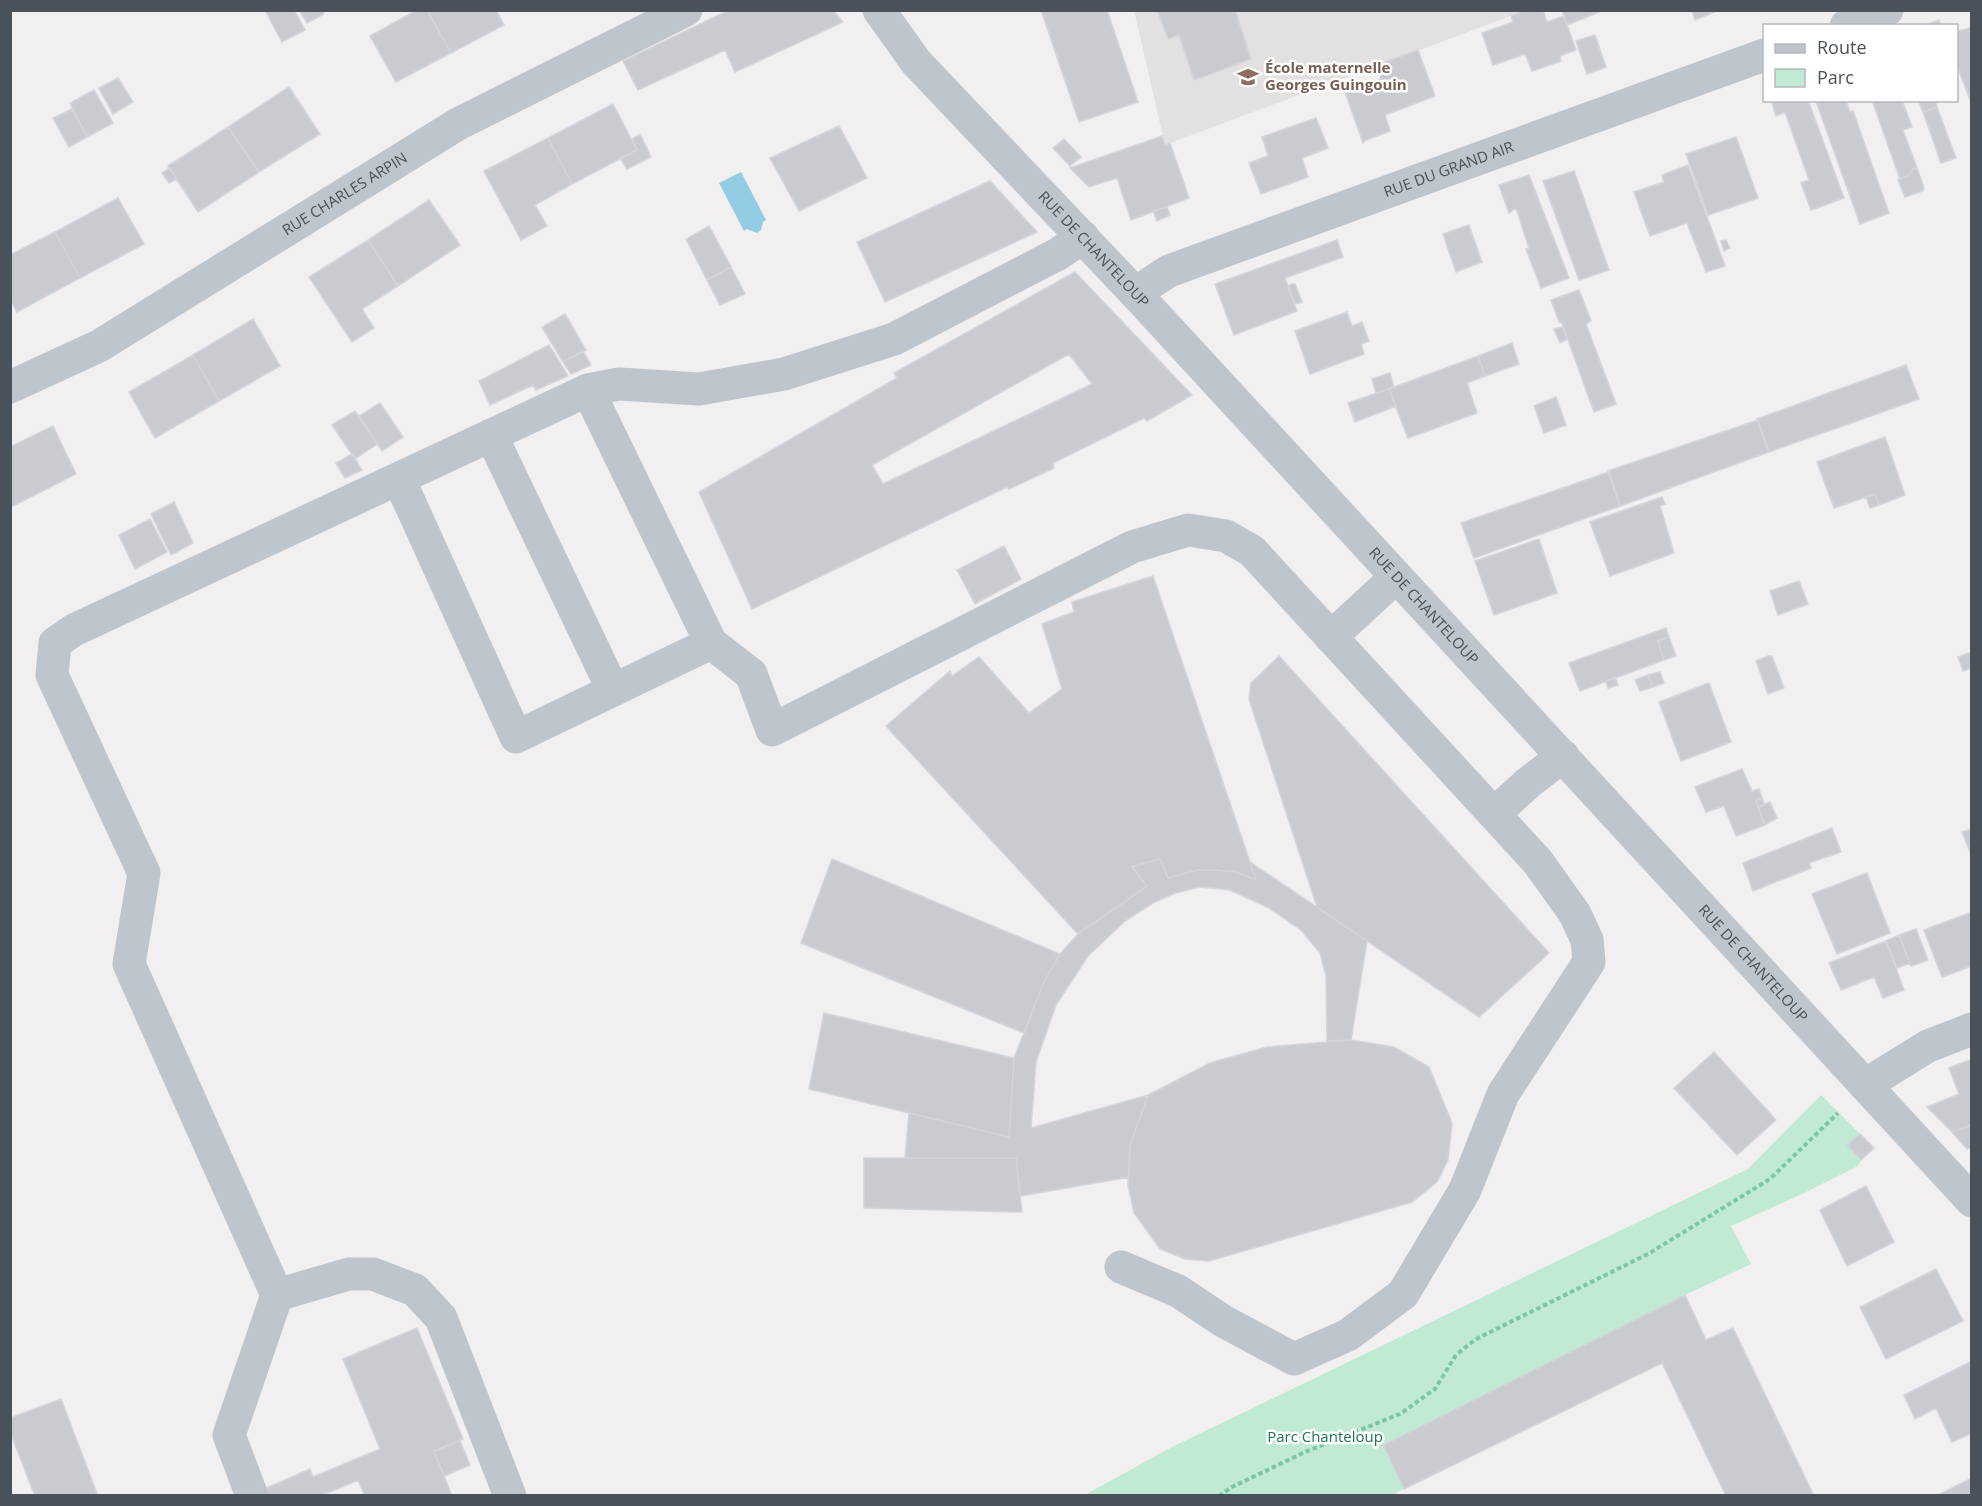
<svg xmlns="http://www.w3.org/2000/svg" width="1982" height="1506" viewBox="0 0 1982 1506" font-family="'Open Sans',sans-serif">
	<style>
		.education { fill: #e2e0e0 }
		.green { fill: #c1ead4 }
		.water { fill: #93cde3 }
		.building { fill: #c9cbd1; stroke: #d3d5da; stroke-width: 1.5; fill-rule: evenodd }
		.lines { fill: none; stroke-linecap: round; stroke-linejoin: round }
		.path { stroke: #7dc5a7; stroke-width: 4; stroke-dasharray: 4.5 3; stroke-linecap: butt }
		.minor { stroke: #bfc5cc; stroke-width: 33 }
		.labels { text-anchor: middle; stroke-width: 5; stroke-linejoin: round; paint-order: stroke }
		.education-label { font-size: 15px; font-weight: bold; fill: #785e54; stroke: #fff; text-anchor: start }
		.street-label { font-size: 15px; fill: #49515a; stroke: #fff }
		.park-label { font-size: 15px; fill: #207550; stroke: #fff }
	</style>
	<rect width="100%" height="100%" fill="#f1efef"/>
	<path class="education" d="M1134 10 1524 11 1165 145Z"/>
	<path class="green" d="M1821 1095 1860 1134 1848 1145 1861 1160 1858 1166 1802 1194 1731 1226 1751 1264 1685 1295 1383 1445 1404 1489 1392 1495 1083 1496 1172 1447 1748 1169Z"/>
	<path class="water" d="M741 172 766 220 763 222 761 230 757 233 747 229 744 231 719 183Z"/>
	<path class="building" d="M265 10H294L305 30 282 42Z
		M299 10H322L324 14 307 23Z
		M417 10H427L451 53 396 82 370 36Z
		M427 10H496L504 25 451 53Z
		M729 10H833L843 22 735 72 725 50 638 90 623 61Z
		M1041 10H1107L1138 102 1079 122Z
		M1157 10H1235L1251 59 1194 80 1179 35 1168 39Z
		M1526 10H1543L1547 22 1564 16 1576 50 1560 56 1561 61 1532 71 1525 54 1493 65 1482 33 1513 22 1511 16Z
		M1562 10H1604L1567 25Z
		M1692 10H1719L1695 20Z
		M1939 20 1941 26H1923Z
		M1972 27V105L1956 63V32Z
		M1595 35 1606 67 1587 74 1576 41Z
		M1418 50 1435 96 1385 115 1390 131 1366 140 1363 143 1345 92 1381 79 1376 65Z
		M118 78 133 102 113 114 99 88Z
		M289 87 320 134 259 172 228 127Z
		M94 90 113 123 87 137 70 103Z
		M1771 100H1808L1844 198 1811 210 1801 183 1809 180 1785 112 1776 116Z
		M1818 100H1846L1850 112 1853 111 1889 213 1860 224 1816 101Z
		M1872 100H1902L1912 127 1903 130 1917 168 1913 169 1909 175 1900 179Z
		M1918 100H1935L1937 107 1923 112Z
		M613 104 637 150 572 184 548 138Z
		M1937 107 1956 158 1941 163 1923 112Z
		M72 109 87 137 69 147 53 118Z
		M1316 118 1328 148 1302 158 1308 177 1261 194 1249 163 1268 156 1262 137Z
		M839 126 867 178 799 211 770 158Z
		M228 127 259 172 198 212 168 166Z
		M640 134 651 157 627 169 620 158 637 150 632 139Z
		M1162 136 1165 145 1170 143 1189 198 1131 220 1117 178 1089 187 1070 168Z
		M1736 137 1758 198 1708 215 1686 154Z
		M548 138 572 184 535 205 547 226 521 240 484 171Z
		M1064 139 1081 157 1070 166 1053 148Z
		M1688 165 1725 266 1706 272 1687 223 1650 236 1634 192 1664 182 1662 175Z
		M170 168 177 179 169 183 162 173Z
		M1917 168 1924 188 1923 191 1905 197 1898 180 1909 175 1913 169Z
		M1574 171 1609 270 1579 280 1543 181Z
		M1529 175 1569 278 1541 288 1526 249 1529 248 1516 208 1509 213 1499 185Z
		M990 181 1037 232 885 302 857 242Z
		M118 198 144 244 80 278 55 232Z
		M429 200 460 245 398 286 368 240Z
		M1167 207 1170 215 1157 221 1153 211Z
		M1469 225 1482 262 1456 272 1443 234Z
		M709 226 731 267 707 280 686 239Z
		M55 232 80 278 17 312 10 299V255Z
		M368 240 398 286 362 309 374 328 352 342 309 277Z
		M1337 240 1343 257 1285 278 1297 311 1234 335 1215 284Z
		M1726 240 1730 248 1724 251 1721 241Z
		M731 267 745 294 720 305 707 280Z
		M1075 272 1192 395 1147 421 1144 418 1053 463 1054 468 1009 489 1007 487 752 609 699 492 897 378 894 373ZM1069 354 1092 384 883 484 872 465Z
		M1292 284H1295L1302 302 1295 304 1288 286Z
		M1579 290 1591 321 1586 324 1616 404 1594 412 1562 323 1559 322 1551 300Z
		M1347 312 1352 326 1362 322 1369 341 1361 344 1364 354 1310 374 1295 331Z
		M565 314 586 350 563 362 542 327Z
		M253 319 280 366 219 401 193 355Z
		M1563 327 1567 339 1560 343 1554 329Z
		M1512 343 1519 364 1485 376 1478 356Z
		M549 345 568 376 536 390 533 385 490 405 479 381Z
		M583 351 591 365 571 374 563 362Z
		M193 355 219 401 155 438 129 392Z
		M1478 356 1485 376 1467 383 1477 413 1408 438 1389 389Z
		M1906 365 1919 399 1769 452 1757 419Z
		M1390 373 1394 387 1376 393 1372 379Z
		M1389 389 1396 406 1355 422 1348 403Z
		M1556 397 1566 425 1544 433 1534 406Z
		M380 403 403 437 382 451 359 416Z
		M355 411 377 444 355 459 332 425Z
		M1758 420 1769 452 1620 506 1608 471Z
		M53 426 76 474 13 506 10 501V447Z
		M1885 437 1905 495 1879 505 1875 494 1834 508 1817 462Z
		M352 454 362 470 345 478 336 463Z
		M1609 472 1620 506 1474 558 1461 523Z
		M1875 494 1879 505 1870 508 1866 497Z
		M1662 497 1665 504 1660 506 1674 553 1610 576 1590 522Z
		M174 502 193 543 171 555 151 514Z
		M150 519 167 552 135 569 119 535Z
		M1539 539 1557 593 1494 615 1475 561Z
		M1004 546 1021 579 975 604 957 570Z
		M1153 576 1256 880 1235 872 1215 870H1198L1168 878 1160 859 1132 867 1147 886 1078 934 886 726 950 671 952 676 979 657 1029 713 1062 689 1042 624 1074 612 1072 602Z
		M1799 581 1808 604 1778 615 1770 591Z
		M1666 628 1669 637 1658 641 1664 660 1580 691 1569 663Z
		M1669 637 1676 656 1664 660 1658 641Z
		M1972 652V668L1963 671 1958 657Z
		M1279 656 1549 953 1479 1017 1317 907 1249 699 1251 683Z
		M1768 656H1772L1784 688 1768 694 1756 661Z
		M1660 672 1664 683 1653 687 1648 675Z
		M1648 675 1653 687 1640 691 1635 680Z
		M1615 677 1618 685 1608 688 1606 681Z
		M1709 683 1731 742 1681 761 1659 702Z
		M1742 769 1752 791 1759 789 1762 798 1756 801 1765 825 1736 836 1724 806 1706 812 1695 787Z
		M1762 798 1765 805 1758 807 1756 801Z
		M1770 802 1777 818 1765 825 1758 807Z
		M1832 828 1841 852 1809 863 1811 868 1753 891 1743 863Z
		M1972 829V857L1962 832Z
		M832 859 1060 954 1044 982 1024 1033 801 943Z
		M1160 859 1168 878 1198 870H1215L1235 872 1256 880 1250 862 1367 941 1351 1040 1327 1041 1326 976 1320 953 1301 930 1269 908 1230 890 1200 887 1175 893 1153 903 1125 921 1088 956 1056 1005 1036 1062 1031 1128 1148 1095 1130 1145 1129 1177 1020 1196 1016 1158H905L909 1113 1009 1137 1014 1058 1044 982 1060 954 1078 934 1147 886 1132 867Z
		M1867 873 1890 933 1837 954 1812 894Z
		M1972 912V966L1942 977 1924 930Z
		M1916 929 1928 960 1911 966 1899 935Z
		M1899 935 1910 963 1897 968 1886 941Z
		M1886 941 1904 990 1883 998 1874 977 1841 990 1829 963Z
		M824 1013 1014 1058 1009 1137 809 1089Z
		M1351 1040 1394 1047 1429 1067 1452 1123 1448 1160 1437 1182 1412 1202 1209 1261 1185 1259 1160 1249 1134 1213 1128 1185 1130 1145 1148 1095 1210 1063 1267 1047Z
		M1714 1052 1776 1120 1737 1155 1674 1088Z
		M1972 1059V1125L1952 1132 1927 1107 1959 1094 1949 1068Z
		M1971 1125 1972 1147 1967 1149 1952 1132Z
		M1860 1134 1874 1148 1861 1160 1847 1145Z
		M864 1158H1016L1022 1212 864 1208Z
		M1866 1186 1894 1242 1847 1266 1820 1210Z
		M1936 1269 1963 1321 1886 1359 1860 1307Z
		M1685 1295 1706 1340 1733 1328 1814 1496H1726L1662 1363 1404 1489 1383 1445Z
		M417 1328 463 1439 434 1451 452 1496H365L358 1480 321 1496H266L264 1489 310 1469 313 1477 380 1449 343 1359Z
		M1972 1361V1433L1952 1442 1936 1408 1915 1419 1904 1395Z
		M61 1399 98 1496H35L10 1432V1418Z
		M460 1441 470 1465 444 1476 434 1451Z
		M1972 1478V1496H1936Z"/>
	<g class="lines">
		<path class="path" d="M1219 1496 1232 1487 1305 1452 1400 1414 1435 1389 1456 1355 1476 1339 1648 1254 1770 1179 1838 1113"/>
		<g class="minor">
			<path id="s1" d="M879 10 916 62 1135 293 1972 1201"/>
			<path d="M1846 26 1887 10"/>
			<path id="s2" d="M1135 293 1169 271 1764 55"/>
			<path id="s3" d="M10 387 99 346 458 124 686 10"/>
			<path d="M491 435 613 690"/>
			<path d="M399 479 516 737 711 643 588 390"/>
			<path d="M1331 637 1396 577"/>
			<path d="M711 643 751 674 772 730 1132 547 1188 530 1226 536 1252 551 1538 862 1575 914 1587 940 1589 962 1503 1094 1465 1190 1403 1294 1348 1335 1294 1359 1223 1321 1178 1291 1121 1267"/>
			<path d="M1494 814 1528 783 1563 756"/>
			<path d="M1865 1085 1928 1046 1972 1029"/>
			<path d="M277 1295 349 1274H373L415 1290 441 1318 510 1496"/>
			<path d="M252 1496 229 1435 277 1295 129 964 144 873 52 675 55 643 74 630 588 390 619 384 699 389 784 374 894 339 1058 254 1083 237"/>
		</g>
	</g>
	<defs>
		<symbol id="school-bare" viewBox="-9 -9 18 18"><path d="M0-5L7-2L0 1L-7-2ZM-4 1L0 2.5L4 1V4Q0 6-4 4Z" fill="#8d6e63" stroke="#fff" stroke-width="2.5" paint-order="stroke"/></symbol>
	</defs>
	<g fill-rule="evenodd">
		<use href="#school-bare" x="1233" y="62" width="30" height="30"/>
	</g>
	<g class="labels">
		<g class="education-label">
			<text x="1265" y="73">École maternelle<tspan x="1265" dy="17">Georges Guingouin</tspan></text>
		</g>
		<g class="street-label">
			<text dy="5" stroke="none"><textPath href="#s2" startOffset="338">RUE DU GRAND AIR</textPath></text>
			<text dy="5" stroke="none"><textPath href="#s3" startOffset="387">RUE CHARLES ARPIN</textPath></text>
			<text dy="5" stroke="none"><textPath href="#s1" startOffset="322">RUE DE CHANTELOUP</textPath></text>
			<text dy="5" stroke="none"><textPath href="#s1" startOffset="808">RUE DE CHANTELOUP</textPath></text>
			<text dy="5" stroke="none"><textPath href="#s1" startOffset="1294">RUE DE CHANTELOUP</textPath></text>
		</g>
		<g class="park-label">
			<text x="1325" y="1442">Parc Chanteloup</text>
		</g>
	</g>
	<rect width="1982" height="1506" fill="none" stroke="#49515a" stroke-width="24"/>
	<rect x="1763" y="24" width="195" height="78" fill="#ffffff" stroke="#b6b9bd" stroke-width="1.5"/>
	<rect x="1775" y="44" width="30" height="9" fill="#bfc5cc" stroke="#b6b9bd" stroke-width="1.5"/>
	<text x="1817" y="54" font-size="18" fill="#49515a">Route</text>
	<rect x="1775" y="69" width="30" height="18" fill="#c1ead4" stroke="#b6b9bd" stroke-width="1.5"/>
	<text x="1817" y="84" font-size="18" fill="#49515a">Parc</text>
</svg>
